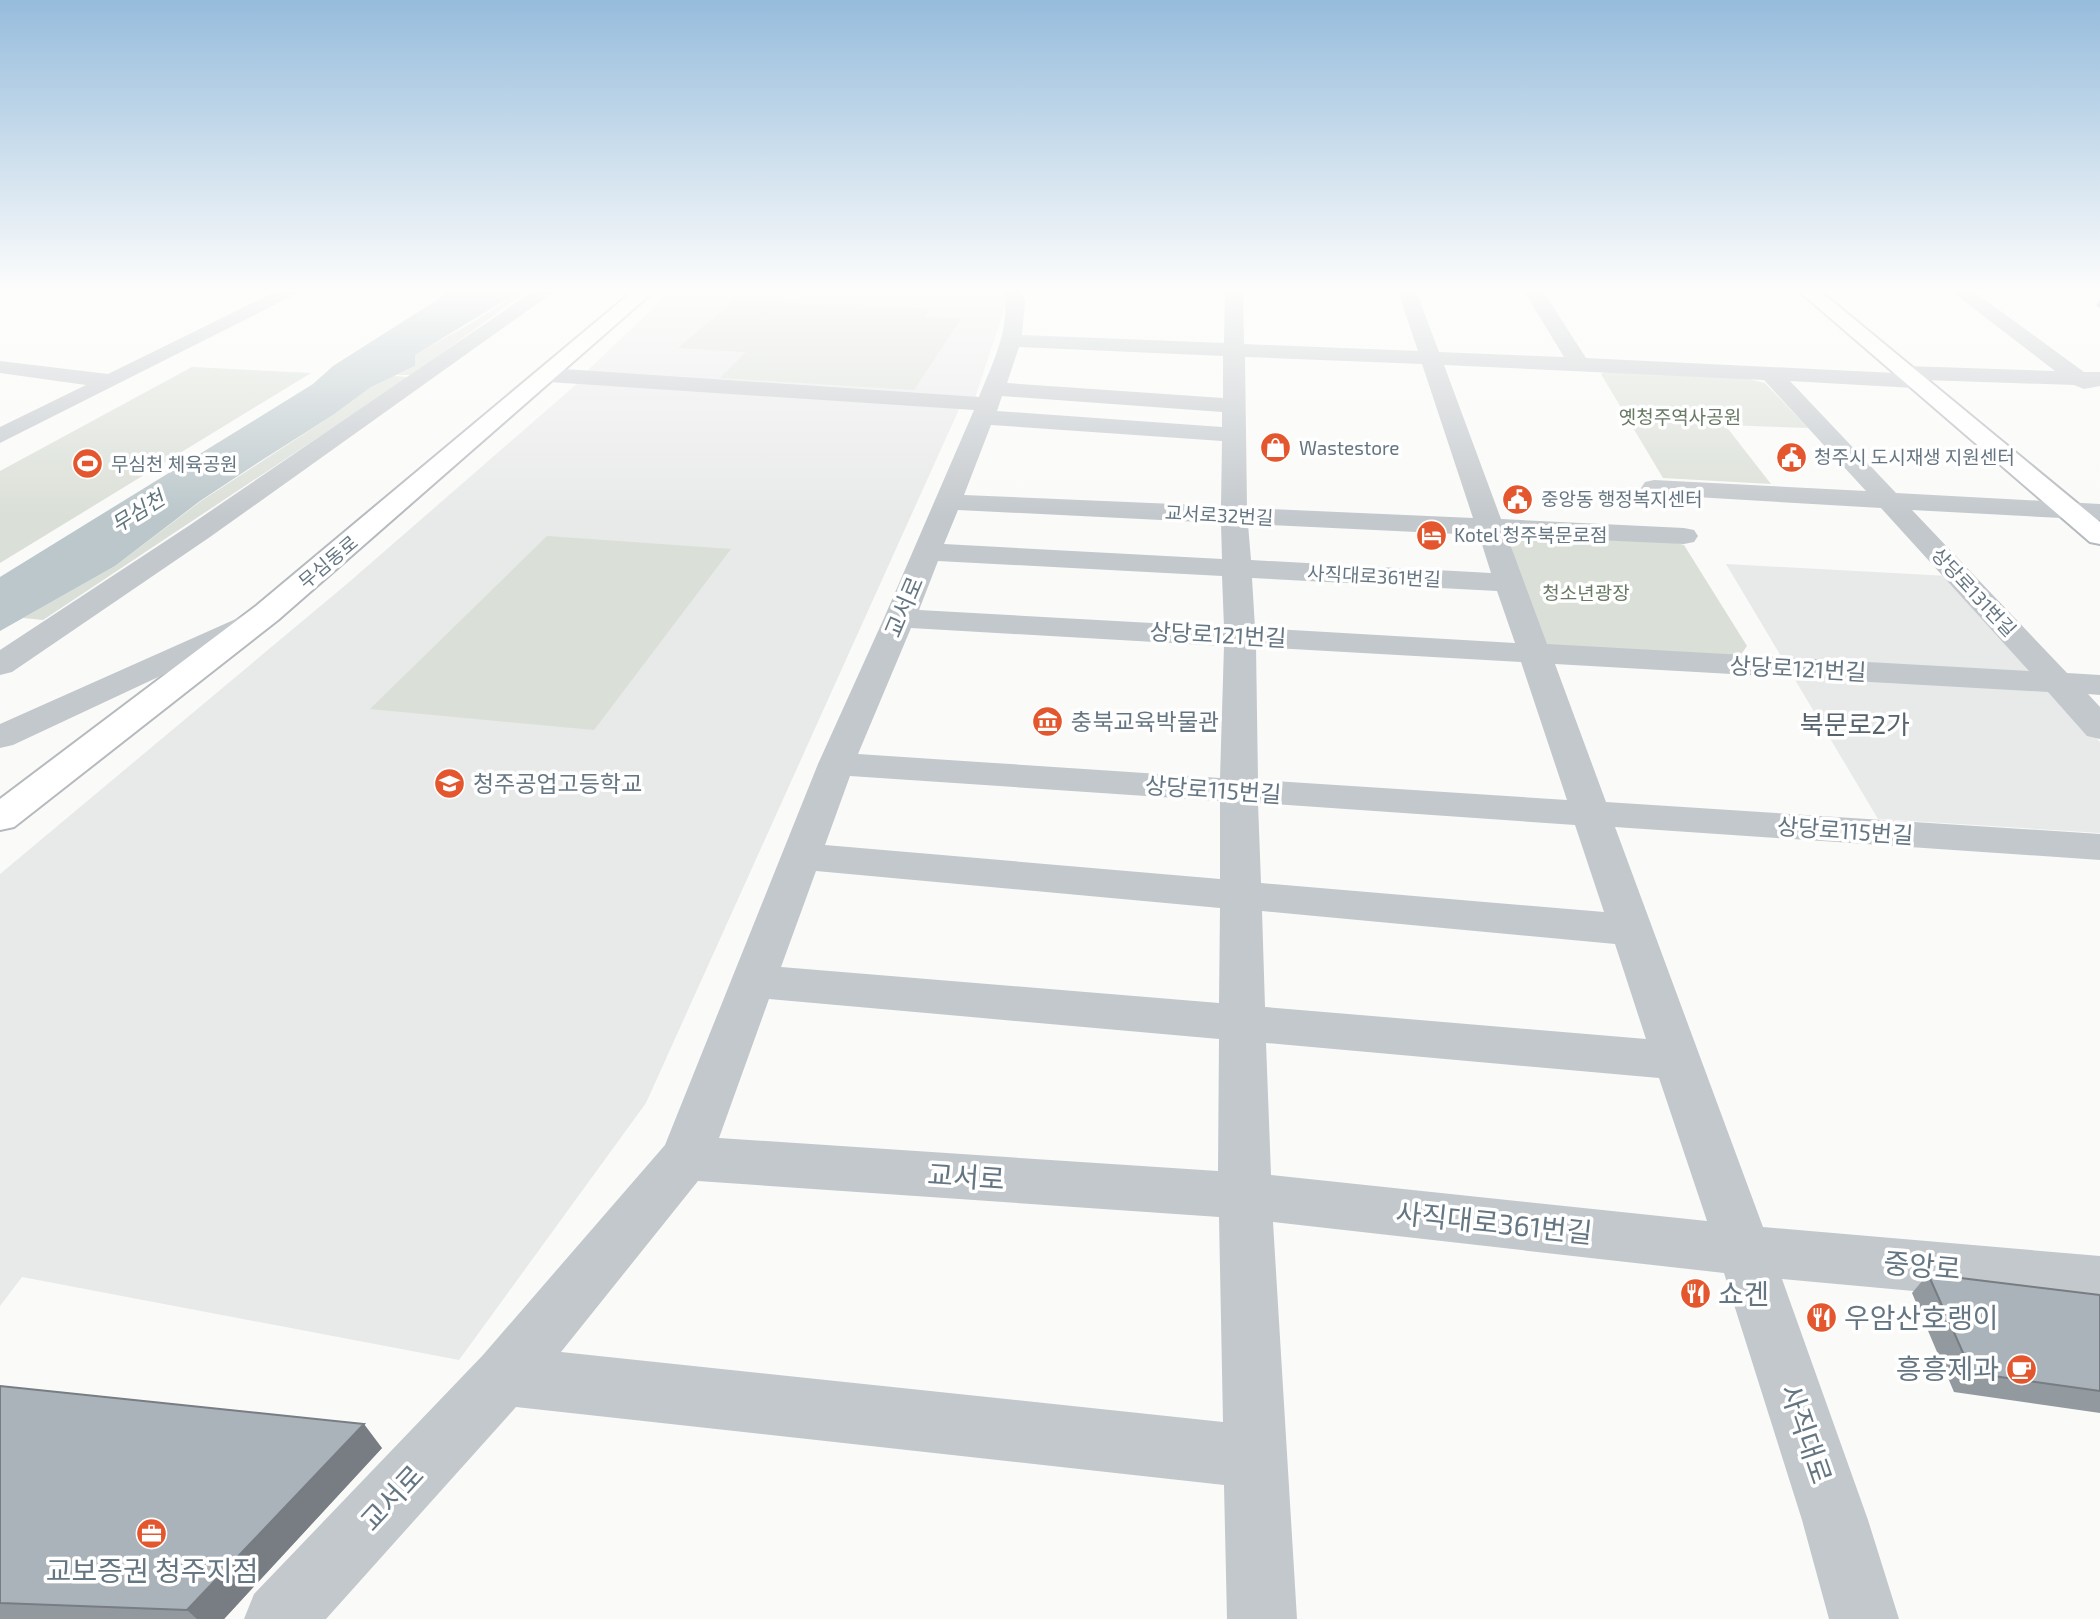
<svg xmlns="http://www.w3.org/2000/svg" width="2100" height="1619" viewBox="0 0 2100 1619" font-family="'Exo 2','Noto Sans KR',sans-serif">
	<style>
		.built { fill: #e8e9e9 }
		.green { fill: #dadfd7 }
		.water { fill: #bbc7cb }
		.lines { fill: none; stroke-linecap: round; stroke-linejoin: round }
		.major-casing { stroke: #b5babe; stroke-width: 4 }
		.minor { fill: #c3c8cc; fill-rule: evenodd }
		.major { fill: #fff; fill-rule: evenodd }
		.wall { fill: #929a9f }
		.shaded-wall { fill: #777d82 }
		.building { fill: #aab3b9; stroke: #777d82; stroke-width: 2 }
		.labels { text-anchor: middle; stroke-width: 7; stroke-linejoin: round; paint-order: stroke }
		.far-park-label { font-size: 19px; fill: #687a64; stroke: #fff }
		.far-poi-label { font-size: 19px; fill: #657683; stroke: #fff; text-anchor: start }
		.far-street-label { font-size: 19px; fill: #657683; stroke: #fff }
		.far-water-label { font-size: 21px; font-style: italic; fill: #60757c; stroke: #fff }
		.street-label { font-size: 23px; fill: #657683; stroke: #fff }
		.poi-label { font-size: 23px; fill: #657683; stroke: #fff; text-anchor: start }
		.quarter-label { font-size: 26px; fill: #57646e; stroke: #fff }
		.near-street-label { font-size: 28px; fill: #657683; stroke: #fff }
		.near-poi-label { font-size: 28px; fill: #657683; stroke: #fff; text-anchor: start }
	</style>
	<rect width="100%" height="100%" fill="#fafaf8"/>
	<path class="built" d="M671 291H1000L1006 304 975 398 586 372Z
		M579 382 960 407 646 1103 459 1360 22 1277 0 1306V874L348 583Z
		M1726 564 1948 576 2100 742V833L1878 819Z"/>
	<path class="green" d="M520 291H527L412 375H397L415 366 414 355 475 321Z
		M734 300 930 309 925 317 961 319 914 390 720 378 746 352 678 348Z
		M192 367 311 373 0 563V471Z
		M1611 368 1733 375 1765 383 1808 428 1725 425 1771 484 1663 478 1601 374Z
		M393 376 409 377 43 620 23 618 115 566 201 501 333 415 371 387Z
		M1497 528 1661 538 1684 545 1747 646 1737 660 1542 651Z
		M547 536 731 549 594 730 370 709Z"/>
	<path class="water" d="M443 291H520L415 355V366L371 387 333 415 259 462 200 501 115 566 0 631V577L313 384 333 366 440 298Z"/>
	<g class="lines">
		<defs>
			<path id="major" d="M633 291H654L278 620 14 827 0 830V799L256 606Z
				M1799 291H1820L2100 522V544L2090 542Z"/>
		</defs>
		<use href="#major" class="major-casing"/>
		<path class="minor" d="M277 291H302L0 443V427L86 385 0 373V361L108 374Z
			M533 291H555L210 537 12 672 0 675V650L190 525Z
			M1003 291H1021L1025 302 1022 335 1224 343 1225 291H1243L1244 344 1418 351 1398 291H1416L1439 352 1564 357 1524 291H1543L1586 358 1895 373 1898 368 1906 366 2055 371 1951 291H1973L2084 372H2100V386L2084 389 2074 385 1924 380 1922 386 1914 388 1790 381 1896 493 2100 504V520L1912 510 2067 673 2100 675V695L2088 694 2100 707V739L2087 736 2048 692 1555 664 1606 802 2100 834V860L1615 827 1763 1227 2100 1256V1308L1782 1279 1868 1520 1899 1619H1829L1802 1520 1724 1273 1273 1222 1297 1619H1227L1224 1485 516 1407 326 1619H244L254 1594 483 1355 665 1145 818 764 884 618 974 410 549 382 541 380 538 375 541 370 549 368 979 397C992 364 1012 327 1003 291ZM1019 347 1223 356V398L1007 383ZM1245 357 1422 364 1473 518 1247 508ZM1444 365 1764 380 1866 491 1654 480 1645 482 1641 488 1645 494 1881 508 2029 671 1547 644 1507 536 1684 544 1694 542 1698 536 1694 530 1684 528 1501 519ZM1002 396 1222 412V427L997 411ZM991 425 1222 441 1221 506 964 495ZM958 510 1221 523 1222 559 944 544ZM1248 524 1479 535 1491 573 1251 560ZM938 561 1222 576 1224 627 919 610ZM1252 578 1497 591 1515 643 1255 628ZM911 628 1224 646 1220 778 858 754ZM1256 647 1521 662 1567 800 1258 780ZM850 776 1220 801V879L825 845ZM1258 803 1575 825 1604 912 1261 883ZM816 871 1220 908 1219 1003 781 967ZM1262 911 1615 944 1646 1039 1265 1007ZM769 999 1219 1039 1218 1171 719 1138ZM1266 1043 1659 1078 1707 1221 1271 1175ZM698 1181 1219 1217 1223 1422 561 1352Z
			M256 610 267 612 272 619 267 626 13 745 0 748V724Z"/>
		<use href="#major" class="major"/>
	</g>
	<path class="wall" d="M2100 299V308L2096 306Z
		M1928 1274 2100 1295V1413L1954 1392 1912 1293Z
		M0 1386 382 1448 224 1619H0Z"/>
	<path class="shaded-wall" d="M364 1424 382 1448 224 1619H197L187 1610Z"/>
	<path class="building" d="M1928 1274 2100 1295V1391L1972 1373Z
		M0 1386 364 1424 187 1610 0 1603Z"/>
	<linearGradient id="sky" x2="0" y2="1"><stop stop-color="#96bcdc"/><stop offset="0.56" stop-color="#fdfdfc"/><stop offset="1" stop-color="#fdfdfc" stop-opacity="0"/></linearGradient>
	<rect width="2100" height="518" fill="url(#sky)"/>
	<defs>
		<symbol id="shop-disc" viewBox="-11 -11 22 22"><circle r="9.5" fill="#e4572e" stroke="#fff"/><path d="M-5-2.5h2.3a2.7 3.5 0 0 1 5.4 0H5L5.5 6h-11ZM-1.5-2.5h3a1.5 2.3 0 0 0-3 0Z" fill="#fff"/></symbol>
		<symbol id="civic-disc" viewBox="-11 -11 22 22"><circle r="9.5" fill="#e4572e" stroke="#fff"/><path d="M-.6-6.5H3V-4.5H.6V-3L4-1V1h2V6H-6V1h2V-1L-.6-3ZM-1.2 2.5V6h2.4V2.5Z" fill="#fff"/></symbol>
		<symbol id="stadium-disc" viewBox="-11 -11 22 22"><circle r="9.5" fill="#e4572e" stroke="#fff"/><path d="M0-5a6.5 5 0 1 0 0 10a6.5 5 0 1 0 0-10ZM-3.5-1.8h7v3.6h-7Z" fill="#fff"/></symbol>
		<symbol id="hotel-disc" viewBox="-11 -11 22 22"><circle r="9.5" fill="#e4572e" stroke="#fff"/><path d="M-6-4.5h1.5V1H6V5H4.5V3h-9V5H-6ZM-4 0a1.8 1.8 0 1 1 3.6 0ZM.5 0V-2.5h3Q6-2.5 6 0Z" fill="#fff"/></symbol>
		<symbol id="museum-disc" viewBox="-11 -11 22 22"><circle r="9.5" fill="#e4572e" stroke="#fff"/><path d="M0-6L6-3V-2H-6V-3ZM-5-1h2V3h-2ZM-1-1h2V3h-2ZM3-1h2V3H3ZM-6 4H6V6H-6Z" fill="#fff"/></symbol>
		<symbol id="school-disc" viewBox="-11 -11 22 22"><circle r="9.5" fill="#e4572e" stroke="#fff"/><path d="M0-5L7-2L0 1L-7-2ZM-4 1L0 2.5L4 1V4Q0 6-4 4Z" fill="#fff"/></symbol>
		<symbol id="restaurant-disc" viewBox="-11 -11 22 22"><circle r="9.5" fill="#e4572e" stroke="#fff"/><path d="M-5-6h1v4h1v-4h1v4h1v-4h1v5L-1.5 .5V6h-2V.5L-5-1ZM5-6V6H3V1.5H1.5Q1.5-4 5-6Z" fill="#fff"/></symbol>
		<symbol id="cafe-disc" viewBox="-11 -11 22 22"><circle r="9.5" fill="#e4572e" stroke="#fff"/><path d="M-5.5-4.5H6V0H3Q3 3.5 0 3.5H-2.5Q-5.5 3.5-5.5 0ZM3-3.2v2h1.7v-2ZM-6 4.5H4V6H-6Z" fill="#fff"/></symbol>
		<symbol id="office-disc" viewBox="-11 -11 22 22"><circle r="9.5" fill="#e4572e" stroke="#fff"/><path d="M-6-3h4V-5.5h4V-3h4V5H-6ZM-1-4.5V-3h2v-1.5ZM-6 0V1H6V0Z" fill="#fff"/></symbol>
	</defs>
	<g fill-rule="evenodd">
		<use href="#shop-disc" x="1258" y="430" width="35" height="35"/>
		<use href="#civic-disc" x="1774" y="440" width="35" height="35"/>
		<use href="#stadium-disc" x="70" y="446" width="35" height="35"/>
		<use href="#civic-disc" x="1500" y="482" width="35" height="35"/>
		<use href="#hotel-disc" x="1414" y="518" width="35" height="35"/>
		<use href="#museum-disc" x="1030" y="704" width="35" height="35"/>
		<use href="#school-disc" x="432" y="766" width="35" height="35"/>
		<use href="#restaurant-disc" x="1678" y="1276" width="35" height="35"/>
		<use href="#restaurant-disc" x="1804" y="1300" width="35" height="35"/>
		<use href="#cafe-disc" x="2004" y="1352" width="35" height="35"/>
		<use href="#office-disc" x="134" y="1516" width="35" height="35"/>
	</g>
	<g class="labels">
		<g class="far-park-label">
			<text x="1680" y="424">옛청주역사공원</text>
			<text x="1586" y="600">청소년광장</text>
		</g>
		<g class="far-poi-label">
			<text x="1299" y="455">Wastestore</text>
			<text x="1814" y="464">청주시 도시재생 지원센터</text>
			<text x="111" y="471">무심천 체육공원</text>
			<text x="1541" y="506">중앙동 행정복지센터</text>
			<text x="1454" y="542">Kotel 청주북문로점</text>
		</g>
		<g class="far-street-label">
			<text transform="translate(1219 515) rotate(3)" y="7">교서로32번길</text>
			<text transform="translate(328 562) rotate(-40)" y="7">무심동로</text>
			<text transform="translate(1374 576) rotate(3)" y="7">사직대로361번길</text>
			<text transform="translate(1974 592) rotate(47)" y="7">상당로131번길</text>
		</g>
		<g class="far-water-label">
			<text transform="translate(138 512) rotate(-32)" y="7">무심천</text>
		</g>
		<g class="street-label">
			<text transform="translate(904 607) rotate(-67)" y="8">교서로</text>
			<text transform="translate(1218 635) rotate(3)" y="8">상당로121번길</text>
			<text transform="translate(1798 669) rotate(3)" y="8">상당로121번길</text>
			<text transform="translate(1213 790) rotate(4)" y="8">상당로115번길</text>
			<text transform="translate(1845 831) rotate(4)" y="8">상당로115번길</text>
		</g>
		<g class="poi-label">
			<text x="1071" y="730">충북교육박물관</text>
			<text x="473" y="792">청주공업고등학교</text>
		</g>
		<g class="quarter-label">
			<text x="1855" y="734">북문로2가</text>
		</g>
		<g class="near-street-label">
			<text transform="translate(966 1177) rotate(4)" y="10">교서로</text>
			<text transform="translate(1494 1223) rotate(6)" y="10">사직대로361번길</text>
			<text transform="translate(1922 1266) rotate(5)" y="10">중앙로</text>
			<text transform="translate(1806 1434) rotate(71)" y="10">사직대로</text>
			<text transform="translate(392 1498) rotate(-47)" y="10">교서로</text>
		</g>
		<g class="near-poi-label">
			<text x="1718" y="1304">쇼겐</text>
			<text x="1844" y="1328">우암산호랭이</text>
			<text x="1999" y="1379" text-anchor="end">흥흥제과</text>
			<text x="152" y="1581" text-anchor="middle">교보증권 청주지점</text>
		</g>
	</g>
</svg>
